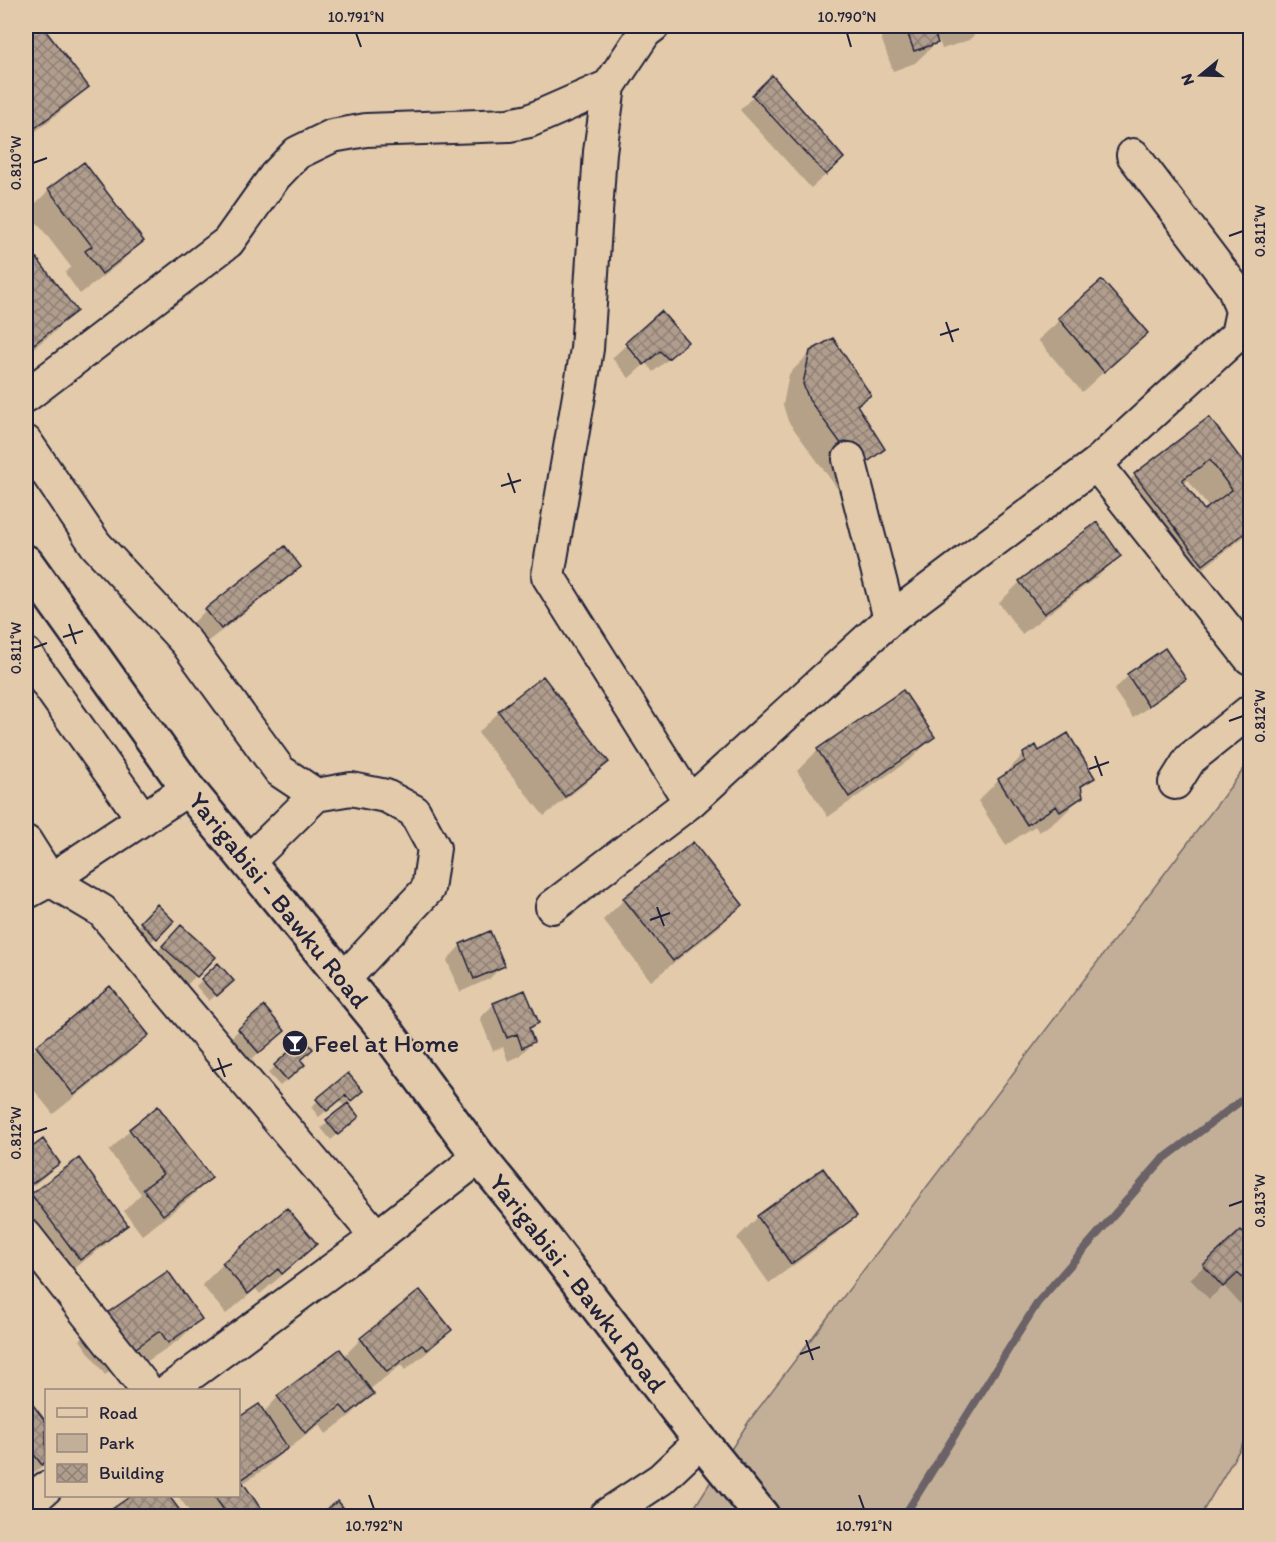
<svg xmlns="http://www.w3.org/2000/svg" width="1276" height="1542" viewBox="0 0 1276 1542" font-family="Itim,sans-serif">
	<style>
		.green { fill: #c3af98; stroke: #72686a; stroke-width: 1.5 }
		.shadow { fill: #0003; fill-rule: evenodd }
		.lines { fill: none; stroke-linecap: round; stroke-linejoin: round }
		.stream { stroke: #6b6266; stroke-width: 8 }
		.building { fill: url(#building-cross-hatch); stroke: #22223b; stroke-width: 1.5; fill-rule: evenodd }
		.street-casing { stroke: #22223b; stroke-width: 36 }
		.highway-casing { stroke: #22223b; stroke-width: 38 }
		.street { stroke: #e2caaa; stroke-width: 32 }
		.highway { stroke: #e2caaa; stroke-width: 33 }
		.ticks { fill: none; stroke: #22223b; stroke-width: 2 }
		.labels { text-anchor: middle; stroke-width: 4.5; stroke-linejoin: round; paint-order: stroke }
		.street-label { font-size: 26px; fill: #22223b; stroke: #e2caaa }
		.poi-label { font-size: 26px; fill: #22223b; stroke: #e2caaa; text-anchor: start }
		.neatline { fill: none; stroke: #22223b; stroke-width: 2 }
		.ticks-label { font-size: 15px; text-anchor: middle; fill: #22223b }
	</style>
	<defs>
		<pattern id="building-cross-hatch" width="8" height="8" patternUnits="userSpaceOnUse" patternTransform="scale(1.5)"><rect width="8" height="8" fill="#b09d8d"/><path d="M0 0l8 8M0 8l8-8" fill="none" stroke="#8f8074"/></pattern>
	</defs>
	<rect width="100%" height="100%" fill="#e2caaa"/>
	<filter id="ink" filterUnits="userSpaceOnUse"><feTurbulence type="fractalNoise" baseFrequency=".0167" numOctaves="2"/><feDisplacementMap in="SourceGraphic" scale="12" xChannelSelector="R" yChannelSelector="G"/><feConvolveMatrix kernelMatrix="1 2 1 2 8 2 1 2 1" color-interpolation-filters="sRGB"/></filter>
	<g filter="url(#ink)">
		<path class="green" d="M1250 761V1432L1200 1516H689L749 1421Z"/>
		<path class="shadow" d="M32 26H40L87 87 66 107 26 139V30Z
			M877 26H983L969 40 942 49 939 40 915 63 893 71Z
			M772 77 829 172 811 188 740 110Z
			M49 190 142 241 121 262 80 294 65 273 71 267 28 211Z
			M26 247 75 311 54 332 26 354Z
			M1102 282 1146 333 1082 392 1038 340Z
			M661 313 672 356 653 372 646 363 629 378 612 358Z
			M811 352 869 395 857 407 883 449 862 469 837 488 788 421 783 405 789 374Z
			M1209 419 1250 474V532L1182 585 1114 496 1135 475ZM1188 480 1209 508 1204 512 1183 484Z
			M1119 556 1098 576 1022 634 999 603 1020 582Z
			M299 567 285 581 207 642 192 624 206 610Z
			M1165 650 1184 679 1170 692 1133 718 1114 690 1128 676Z
			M902 692 933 737 912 758 828 817 797 771 818 750Z
			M499 712 607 762 586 783 544 816 478 733Z
			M1039 753 1093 777 1080 790 1081 797 1060 818 1039 832 1035 826 1006 845 978 801 1024 754Z
			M692 845 741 905 720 926 651 981 603 920 624 900Z
			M157 906 172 921 149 944 135 929Z
			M489 933 503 965 489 979 460 992 447 960 460 946Z
			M167 941 214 957 182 990 149 960Z
			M218 965 232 981 209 1001 196 986Z
			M494 1004 537 1023 528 1032 533 1042 519 1056 508 1061 503 1047 493 1051 480 1018Z
			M239 1030 283 1031 244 1066 225 1043Z
			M147 1035 126 1056 53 1114 26 1080V1058L37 1047Z
			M304 1040 296 1071 280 1086 268 1073Z
			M348 1075 354 1097 347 1104 357 1117 331 1140 321 1128 345 1107 339 1100 319 1117 311 1107Z
			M158 1109 210 1178 189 1199 142 1235 124 1211 141 1194 109 1151 130 1130Z
			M43 1141 58 1163 44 1177 26 1191V1153Z
			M79 1161 126 1224 105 1245 58 1280 26 1236V1202Z
			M822 1170 855 1215 834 1236 769 1283 737 1238 758 1217Z
			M287 1210 315 1244 294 1265 260 1294 256 1289 226 1314 202 1285 223 1264Z
			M1241 1232 1250 1242V1294L1240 1304 1224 1286 1209 1299 1190 1279Z
			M420 1292 450 1330 429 1351 405 1370 401 1365 369 1390 372 1394 351 1415 326 1434 320 1425 283 1453 282 1452 266 1468 242 1484 264 1516H193L178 1496H238V1420L263 1413 278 1397 344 1356 361 1339Z
			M101 1319H200L179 1340 146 1362 138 1351 105 1375 80 1340Z
			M30 1403 46 1424V1463L27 1478 26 1475V1407Z
			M134 1496H167L182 1516H105Z"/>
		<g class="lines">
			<path class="stream" d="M904 1516 1038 1302 1162 1160 1250 1094"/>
		</g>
		<path class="building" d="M29 26H42L89 87 31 131 26 124V89L27 87 26 84V28Z
			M905 26H932L938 43 914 51Z
			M772 75 844 158 826 175 752 95Z
			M84 162 144 241 102 274 85 251 92 246 48 189Z
			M26 244 77 311 34 344 26 332Z
			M1102 280 1148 333 1104 372 1058 318Z
			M661 311 688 342 668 359 660 351 644 365 625 343Z
			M833 338 871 395 857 405 885 449 859 468 809 400 803 384 810 351Z
			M1209 417 1250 471V529L1203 565 1134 474ZM1210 460 1232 490 1204 510 1182 480Z
			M1097 522 1121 556 1044 614 1019 581Z
			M285 546 301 567 221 629 205 609Z
			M1165 648 1186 679 1148 706 1127 674Z
			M543 676 609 762 565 797 498 711Z
			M903 690 935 737 849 797 817 749Z
			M1068 733 1095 778 1081 786 1083 797 1060 812 1056 806 1027 825 998 779 1025 761 1023 753 1036 745 1039 751Z
			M693 842 743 905 673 961 623 898Z
			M157 904 174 921 157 939 140 922Z
			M181 925 216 957 197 977 162 946Z
			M490 931 505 966 474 979 460 944Z
			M218 963 234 981 217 996 201 979Z
			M110 986 149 1035 74 1095 36 1046Z
			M525 990 539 1023 529 1028 534 1042 522 1048 517 1034 507 1038 493 1003Z
			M264 1006 285 1031 259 1053 238 1029Z
			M304 1038 313 1049 301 1060 305 1065 287 1080 274 1065Z
			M348 1073 363 1091 351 1101 346 1095 327 1111 316 1099Z
			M348 1103 359 1117 338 1135 326 1120Z
			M158 1106 212 1178 163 1215 143 1189 163 1174 129 1129Z
			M43 1139 60 1163 26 1188V1152Z
			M79 1158 128 1225 80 1260 31 1194Z
			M823 1168 857 1216 791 1264 757 1216Z
			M287 1208 317 1244 282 1274 278 1269 248 1294 222 1263Z
			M1241 1230 1250 1239V1286L1238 1273 1223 1287 1203 1265Z
			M168 1271 202 1319 168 1343 160 1331 126 1355 100 1318Z
			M420 1290 452 1330 427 1350 422 1345 387 1372 360 1338Z
			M340 1349 374 1394 348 1414 341 1406 305 1433 277 1396Z
			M30 1401 46 1422V1461L42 1465 26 1444V1405Z
			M259 1404 288 1448 241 1480 266 1516H228L214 1496H238V1418Z
			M131 1496H169L184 1516H102Z
			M338 1501 350 1516H318Z"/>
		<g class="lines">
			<defs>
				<path id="street" d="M653 26 645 32 609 86 600 152 587 349 548 576 690 802
					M26 396 228 242 275 176 297 153 332 136 366 130 509 125 529 121 609 86
					M26 442 96 545 186 642 280 771 316 795 351 789 386 796 414 811 434 848 428 889 344 979
					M849 459 890 619
					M1096 464 1250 658
					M26 654 143 819
					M1175 783 1190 759 1250 711
					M26 842 50 880 102 911 377 1237
					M248 862 316 795
					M26 893 50 880 188 789
					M552 907 690 802 890 619 1096 464 1237 335 1242 311 1234 288 1133 155
					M26 1236 147 1390
					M169 1390 377 1237 479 1157
					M26 1505 46 1488
					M605 1516 661 1479 701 1441"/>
				<path id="highway" d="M26 562 188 789 387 1032 479 1157 529 1218 701 1441 762 1516"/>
			</defs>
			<use href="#street" class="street-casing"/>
			<use href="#highway" class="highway-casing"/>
			<use href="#street" class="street"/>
			<use href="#highway" class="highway"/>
		</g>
	</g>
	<path class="ticks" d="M356 33 361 47M847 33 851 47M33 163 47 158M1229 236 1243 231M946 322 953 342M940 335 959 329M508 473 515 493M501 486 521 480M69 624 76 644M63 637 83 631M33 648 47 643M1229 721 1243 716M1095 756 1102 776M1089 769 1109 762M657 907 664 926M650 920 670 913M218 1058 225 1077M212 1071 232 1064M33 1133 47 1128M1229 1206 1243 1201M806 1340 813 1360M800 1354 820 1347M369 1495 374 1509M859 1495 864 1509"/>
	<defs>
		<symbol id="bar-disc" viewBox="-11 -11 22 22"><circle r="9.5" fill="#22223b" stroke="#e2caaa"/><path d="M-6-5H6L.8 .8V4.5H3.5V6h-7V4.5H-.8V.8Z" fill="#fff"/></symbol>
	</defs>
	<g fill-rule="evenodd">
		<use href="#bar-disc" x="280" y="1028" width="30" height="30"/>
	</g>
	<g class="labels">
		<g class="street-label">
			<text transform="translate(279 900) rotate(51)" y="9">Yarigabisi - Bawku Road</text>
			<text transform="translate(578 1283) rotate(52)" y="9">Yarigabisi - Bawku Road</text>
		</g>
		<g class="poi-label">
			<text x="314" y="1052">Feel at Home</text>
		</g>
	</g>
	<rect width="1276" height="1542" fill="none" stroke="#e2caaa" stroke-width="66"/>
	<rect x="45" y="1389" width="195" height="108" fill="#e2caaa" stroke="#95877e" stroke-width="1.5"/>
	<rect x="57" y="1408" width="30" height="9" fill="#e2caaa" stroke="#95877e" stroke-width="1.5"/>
	<text x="99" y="1419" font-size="18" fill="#22223b">Road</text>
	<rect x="57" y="1434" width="30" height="18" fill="#c3af98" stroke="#95877e" stroke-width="1.5"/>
	<text x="99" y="1449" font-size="18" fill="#22223b">Park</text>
	<rect x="57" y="1464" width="30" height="18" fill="url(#building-cross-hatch)" stroke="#95877e" stroke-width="1.5"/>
	<text x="99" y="1479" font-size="18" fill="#22223b">Building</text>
	<g transform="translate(1201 75) rotate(251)" stroke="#e2caaa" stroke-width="4.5" paint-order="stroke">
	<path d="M0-4.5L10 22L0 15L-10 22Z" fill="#22223b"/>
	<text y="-9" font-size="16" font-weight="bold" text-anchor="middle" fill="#22223b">N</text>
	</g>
	<rect x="33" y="33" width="1210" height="1476" class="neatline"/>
	<g class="ticks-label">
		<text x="356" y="22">10.791°N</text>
		<text x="847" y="22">10.790°N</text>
		<text transform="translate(16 163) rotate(-90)" y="5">0.810°W</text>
		<text transform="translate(1260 231) rotate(-90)" y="5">0.811°W</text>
		<text transform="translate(16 648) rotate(-90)" y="5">0.811°W</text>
		<text transform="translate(1260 716) rotate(-90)" y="5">0.812°W</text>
		<text transform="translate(16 1133) rotate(-90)" y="5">0.812°W</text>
		<text transform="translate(1260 1201) rotate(-90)" y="5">0.813°W</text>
		<text x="374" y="1531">10.792°N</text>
		<text x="864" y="1531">10.791°N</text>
	</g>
</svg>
